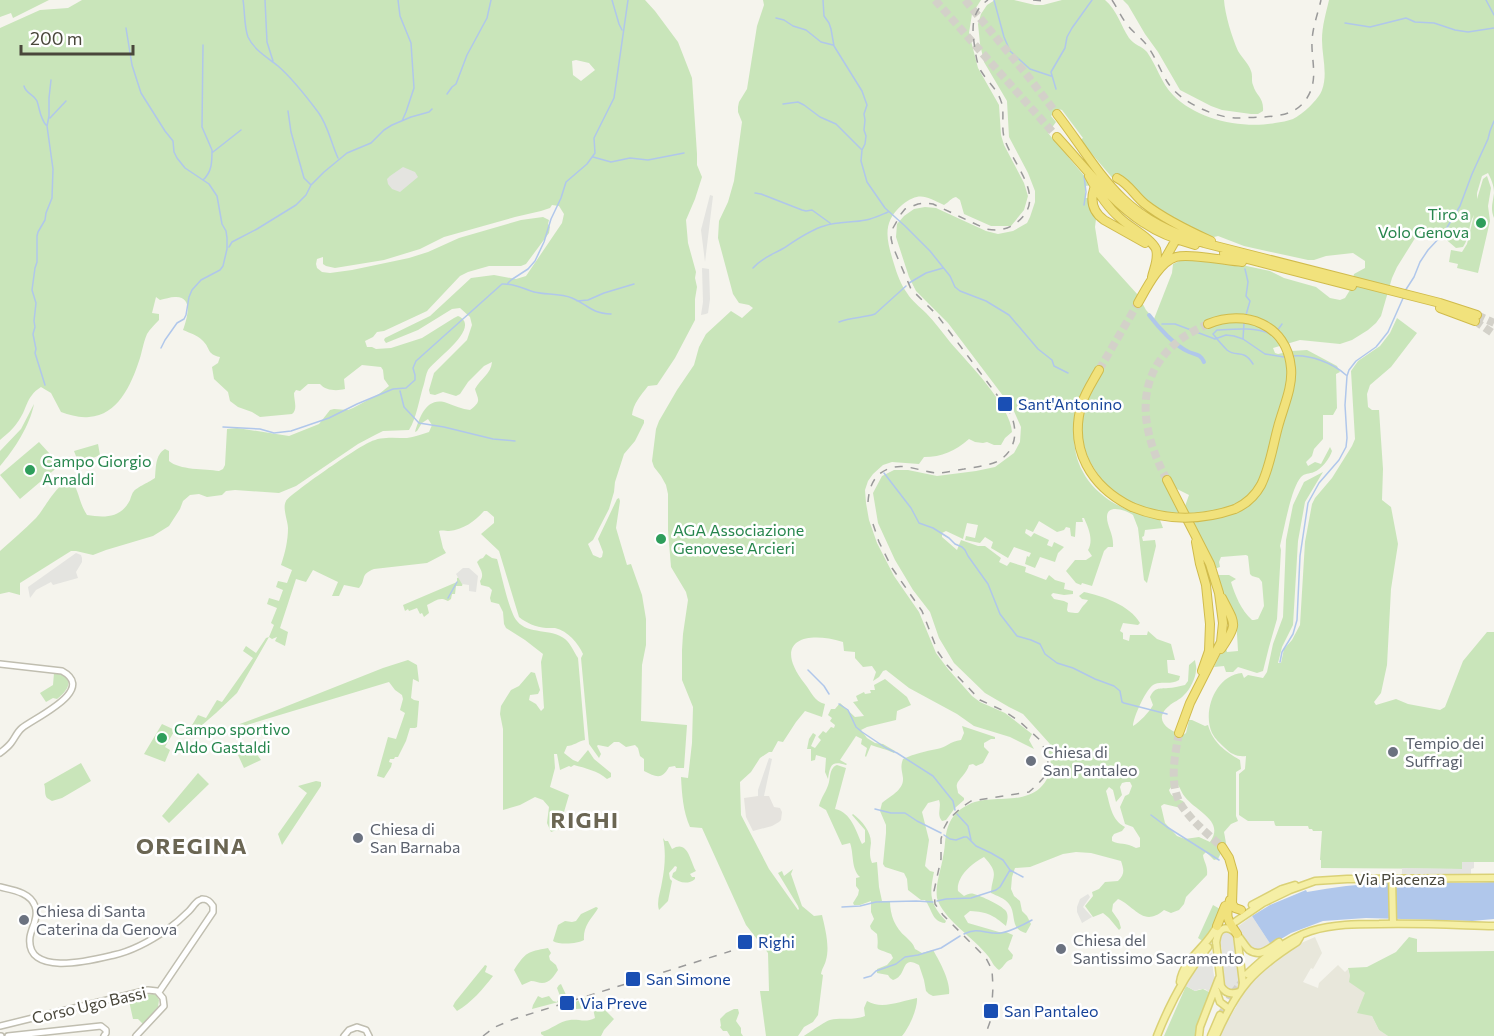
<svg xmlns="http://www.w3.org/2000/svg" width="1494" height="1036" viewBox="0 0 1494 1036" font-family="Commissioner,sans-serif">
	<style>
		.residential { fill: #e8e7db }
		.industrial { fill: #e5e3de }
		.green { fill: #c9e5ba; fill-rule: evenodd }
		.parking { fill: #e4e4e0 }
		.water { fill: #b0c7eb }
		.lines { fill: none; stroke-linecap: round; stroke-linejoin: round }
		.stream { stroke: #b0c7eb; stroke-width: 1.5 }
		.canal { stroke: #b0c7eb; stroke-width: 4 }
		.major-tunnel { stroke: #d3d1c9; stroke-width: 6; stroke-dasharray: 6 3; stroke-linecap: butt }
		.highway-tunnel { stroke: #d3d1c9; stroke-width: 8; stroke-dasharray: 8 4; stroke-linecap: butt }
		.minor-casing { stroke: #c0beb0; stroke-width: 8 }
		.major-casing { stroke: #dad176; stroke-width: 9 }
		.highway-casing { stroke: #d0bb4c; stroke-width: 10 }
		.minor { stroke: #fff; stroke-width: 5 }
		.major { stroke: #f5efa5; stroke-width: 6 }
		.highway { stroke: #f1e27c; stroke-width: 8 }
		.rail { stroke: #9a9a9a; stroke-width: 1.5; stroke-dasharray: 8 8; stroke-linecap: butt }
		.highway-bridge-casing { stroke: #d0bb4c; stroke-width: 10; stroke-linecap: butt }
		.highway-bridge { stroke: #f1e27c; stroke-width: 8 }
		.leisure-dot { fill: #2e9e5b; stroke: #fff; stroke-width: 2 }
		.transit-dot { fill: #1a4fb4; stroke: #fff; stroke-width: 2 }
		.worship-dot { fill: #6b7280; stroke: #fff; stroke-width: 2 }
		.labels { text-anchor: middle; stroke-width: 5; stroke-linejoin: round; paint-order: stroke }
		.leisure-label { font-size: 16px; fill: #27864d; stroke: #fff; text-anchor: start }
		.transit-label { font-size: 16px; fill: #164399; stroke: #fff; text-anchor: start }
		.worship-label { font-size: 16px; fill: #5b616d; stroke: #fff; text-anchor: start }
		.street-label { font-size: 16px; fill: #49473b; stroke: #fff }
		.district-label { font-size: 22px; font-weight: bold; letter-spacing: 1.5px; fill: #6b6653; stroke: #fff }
	</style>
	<rect width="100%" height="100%" fill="#f5f4ed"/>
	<path class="residential" d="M1315 937 1322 953 1313 969 1311 968 1303 982 1318 988 1319 983 1338 965 1345 972 1348 969 1350 976 1365 993 1372 1016 1379 1030 1388 1036H1218L1227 1016 1230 1017 1236 1007 1244 991 1266 966 1299 944Z"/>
	<path class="industrial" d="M758 796H769L774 807 780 808 782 812 781 820 779 822 772 826 753 831 746 817 744 798Z"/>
	<path class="green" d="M0 0H49L13 18 11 13 0 17Z
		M82 0H645L655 11 678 42 692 78 697 154V165L702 177 695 199 686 220 688 243 696 272 695 278 697 287 695 299V320L675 358 657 385 648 386C641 395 633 404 632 415L644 420V423L635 441 624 454 615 482 614 492 609 509 593 540 588 544 593 555 600 558 602 557 603 552 598 539 617 499 619 498 620 501 616 528 627 565 631 564 642 595 646 619V645L642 665 641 721 687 725 684 768H676L675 766 669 767C662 780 656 777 644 771V759L640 756 638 748 635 745 626 747 619 742H614L608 747 598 745 597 746 601 754 599 758 589 744 581 658 583 654C578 643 568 631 555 628 555 628 546 628 546 628 536 627 526 623 519 617L499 551 481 534 494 523V517L487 511H484C475 521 463 530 449 531 446 531 442 530 439 531L443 548 446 553 427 563 374 569C359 575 367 579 359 588L344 585 339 596H332L338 582 313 570 306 582 296 579 280 628 288 632 285 646 275 641 277 637 272 639 269 637 237 693 216 713 194 732 191 730V727L198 715 206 718 217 700 222 702 253 658 243 651 246 646 256 653 266 638 269 637 274 625 271 623 277 608 267 604 269 598 279 601 283 590 276 587 278 581 287 583 292 570 281 565C285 553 288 541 288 528 288 521 282 508 286 501 290 494 359 446 370 442 381 436 395 438 407 438 414 437 422 434 429 432L432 425 428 419 422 423 417 431 415 432C420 416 427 396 447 403 455 406 462 409 470 410 482 401 478 400 475 389 480 379 491 374 492 362L484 366 468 382 460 394 456 396 443 392 435 395 430 394 429 390 434 373 467 340 472 325 470 317 460 308 452 309 418 330 386 343 384 340 385 338 430 316 471 278 494 275 516 279 526 276 562 223 564 214 559 206 552 205 550 208 541 211 515 217 444 237 420 249 384 260 335 268 326 266 323 264V257L317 259 316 264 317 268 322 272 330 273 352 270 409 258 428 252 459 238 521 220 543 217 549 220 548 224 550 227 549 233 526 264 521 266H489L468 272 460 276 427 311 384 331 377 332 373 337 365 341 367 347H372L376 349 391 348 422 338 454 318 458 316C483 327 434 360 428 370 426 374 425 380 424 384 419 399 417 417 409 430L383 431 375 435 358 444 296 486 279 493 235 490 226 491 222 495 207 497 199 494 190 495 183 501 180 509 169 526 153 536 106 550 93 555 76 551H71L20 583V595L9 592 0 594V551C12 540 24 530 36 518 46 507 56 483 72 480 79 492 80 505 87 515 105 518 121 518 130 500 131 497 132 493 134 491 136 488 151 481 155 478 156 468 155 455 165 449L169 451V461C179 470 205 469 219 471L223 469 225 465 227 429 237 428 289 436 319 424 330 410 334 409 348 410 353 408 379 394 389 386 384 379 383 370 381 367 362 365 344 379 345 389C337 391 326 391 320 384H308L300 391 296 390 294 393C294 401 298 409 292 414L260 417 252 412 238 407 230 401 228 392 214 379 212 367 218 363 220 357C206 354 211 348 202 340 197 335 190 333 183 330 187 319 194 296 175 297 170 297 165 299 160 300L156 297 152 313 159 314V320C155 324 150 329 147 334 143 343 142 353 139 361 131 385 118 415 89 417 79 418 70 415 61 412L51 393 41 387C25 397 28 409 17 423 13 429 6 435 0 440V28L40 10 68 8ZM576 60 589 63 595 70 581 81 573 75 572 61Z
		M763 0H981L972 14 969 33 978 68 999 105 1001 135 1004 145 1024 183 1028 196 1024 210 1011 226H991L964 214 960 200 956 197C951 198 949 202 944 205 926 197 920 191 902 205 881 223 887 241 894 264 897 274 901 285 907 293 912 301 920 307 926 313 935 322 942 332 950 342 968 363 1010 405 1012 432L1005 438 1001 445H994L987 442 983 443 975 442 969 439C955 451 942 457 924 457L919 464 892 462 883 465 873 474 868 481 865 490 866 503 869 520 877 543 894 576 919 612 936 653 948 669 972 696 980 702 1005 713 1032 734 1029 740 1034 749 1010 737 974 726 957 714 909 688 886 670 883 671 879 677 873 681 876 672 872 666 863 667 855 658V652L844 651 843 642C803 630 772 642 805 684 812 693 814 701 825 704L822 717 805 711 796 722 783 742 778 741 772 752H769L760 758 751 772 740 782 741 815 769 869 798 910 799 909 798 906 778 873 782 871 784 876 793 869 791 874 802 906 814 916 822 915C825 928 830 946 826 960 825 965 822 968 821 974L823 975 818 1015 813 1022 804 1027 798 1036H766L760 991H769L768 953 746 925 702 828 690 827C683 811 682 795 681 777L688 778 692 743 693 707 682 680V650L683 634 688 600 686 592 671 567 668 530V494L666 485 661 476 654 467 652 461 656 429 659 421 677 390 694 365 699 347 706 334 731 311 742 318 753 308 749 305 739 303 733 294 718 238 719 221 728 202 734 181 742 122 738 112V107L739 102 747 89 757 26 764 5Z
		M995 0H1014L1035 5H1043L1062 0H1105C1117 10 1121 26 1129 38 1134 45 1142 46 1147 52 1157 66 1161 83 1173 95 1197 120 1243 129 1275 123 1281 122 1288 121 1293 119 1302 115 1319 99 1322 90 1328 74 1322 56 1322 40 1322 26 1326 13 1329 0H1494V218C1490 208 1493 203 1494 193 1494 185 1491 179 1488 173L1482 176 1477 193V199L1483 179 1487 176 1491 188 1488 206 1490 221 1478 273 1457 268 1458 264 1449 262 1451 250 1462 252 1467 244 1474 215C1468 225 1470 237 1463 247L1456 248 1435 230 1428 229 1422 231 1417 235 1397 267 1392 278 1381 316 1376 323 1368 330 1352 340 1340 344 1300 340 1273 348 1275 353 1278 354 1292 351 1307 350 1337 366 1340 372 1336 374 1337 408 1333 415H1323V439L1314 449 1312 456 1306 462 1308 466 1315 462 1321 464 1330 447 1332 451C1330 458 1321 470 1314 472 1309 474 1305 473 1301 477 1291 488 1284 530 1280 546L1281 550 1277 619 1269 647 1263 671 1257 673 1238 667 1233 672H1226L1224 666 1214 667 1225 644 1227 652 1238 651 1236 617 1225 604 1217 575H1229L1236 579 1231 582C1235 595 1241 610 1252 620H1254L1258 619 1264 606 1262 582 1259 578 1252 576 1250 574 1248 556 1246 555 1221 557 1219 562 1220 567 1214 569 1184 509 1189 495 1173 487 1170 477 1163 480 1181 516C1163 512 1143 510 1127 501 1099 484 1076 449 1082 416 1085 399 1095 384 1102 369L1101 366 1096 367C1090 377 1083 388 1079 400 1072 421 1071 452 1083 472 1089 484 1101 495 1112 502 1127 511 1144 515 1160 520L1163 528 1145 530 1144 536 1142 537 1143 541 1155 540 1156 546 1147 583 1144 580 1138 528 1133 515C1127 511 1107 503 1107 517 1107 527 1114 534 1113 547H1108L1104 551 1092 586 1082 583 1081 585 1076 583 1066 571 1075 560H1086L1092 556 1088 550C1094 540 1088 527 1084 518H1082L1083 522H1076L1075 537 1071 536 1070 528 1066 527 1064 530 1057 532 1039 521 1033 532 1026 529 1025 533 1031 537 1034 533 1049 540 1047 545 1052 547 1054 542 1064 547 1058 553 1055 562 1040 557 1035 568 1025 564 1027 556 1029 557 1031 553 1014 547 1008 558 991 548 993 542 985 537 980 543 965 540 966 536 975 538 978 525 967 523 963 539 946 531 942 533V537L957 550 961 540 978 546H985L1001 558 999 562 1007 566 1010 562 1026 567 1025 572 1046 580 1049 575 1055 580 1065 583 1064 589 1073 591V594L1064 595 1053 593 1051 595 1054 599 1064 601 1068 603 1067 610 1068 612C1081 614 1077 614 1083 606 1085 604 1087 602 1088 600L1082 599 1079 596 1084 592C1102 596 1130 605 1140 623L1138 625 1123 623 1120 631 1123 633V639L1129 641 1130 635H1147L1148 631 1157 639 1171 644 1175 660H1167L1168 673 1180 676 1179 680C1171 685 1163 681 1155 684 1147 686 1133 718 1133 726 1139 723 1150 711 1153 705L1150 697C1155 687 1158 689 1168 688 1173 688 1179 686 1185 685L1188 681 1189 665 1195 660C1195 661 1197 669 1196 670 1196 677 1190 690 1184 695 1180 700 1173 702 1169 706 1152 720 1169 731 1183 735L1186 733 1189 720H1192L1205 726 1208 725C1213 743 1225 751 1240 760L1241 769 1236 772V816L1238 821 1231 824 1224 832 1226 843 1218 859 1214 860 1206 852 1203 855C1204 863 1208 865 1207 875L1186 897 1184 904 1179 910 1171 913 1164 910C1143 928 1135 906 1118 899L1113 904 1112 911 1119 921 1121 928 1119 930 1109 918 1103 913 1093 917 1085 906 1093 896 1092 892 1099 889 1105 882 1118 881C1125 874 1124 870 1121 861L1091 853 1076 852 1063 854 1030 867 1015 868 1012 877 1011 889 1014 896 1020 901 1022 911 1027 916 1031 924 1026 933C1009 929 1017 914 1009 904 1005 898 997 896 991 893 992 875 1000 874 984 857 972 863 956 877 958 891L964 896C968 894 970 893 974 894 981 896 1001 905 1006 911 1009 916 1007 921 1006 926 993 915 988 912 970 911L964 916 968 923 999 932H1006L1013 935 1008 949 1013 955 1012 959C1005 961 1005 966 999 970 993 966 992 961 988 956 975 939 942 918 937 898 935 885 941 870 943 857 946 845 944 833 950 822 953 815 960 809 966 806 988 793 1020 806 1040 788 1052 777 1053 760 1047 746L1050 744 1023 714 1009 707 985 693 954 663 939 638 930 612 913 590 895 560 878 523 873 493 882 476 894 470H908L937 476 976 471 995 467 1014 453 1020 442 1021 427 1013 409 948 323 916 291 909 277 896 237 897 224 904 216 914 209 925 207 936 208 986 231 998 234 1013 231 1027 223 1030 217 1035 202V191L1028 173 1009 137 1007 101 984 62 980 44 978 24 981 14 987 5ZM1058 109 1062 110 1083 138 1080 140 1115 181 1122 176C1131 181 1135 189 1143 196 1157 210 1194 231 1214 237L1218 236 1244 246 1308 260H1314L1326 256 1353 253 1365 261V268L1354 274 1350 290 1345 298 1340 300 1330 298 1316 287 1284 278 1270 271 1242 265 1182 260 1173 264 1172 273 1154 319 1146 310 1138 295 1099 252 1095 227 1096 219 1089 198H1085V186L1092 185 1048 133 1056 122 1051 116ZM1126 782H1130L1132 786 1129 794 1125 796 1120 807 1125 824 1133 827 1140 838V847L1136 848C1126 842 1119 845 1112 841V837L1114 834 1122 831 1125 827C1111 820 1110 804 1106 791L1109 787 1113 790 1116 802 1122 795 1120 787 1122 783ZM1178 785C1181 789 1182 794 1185 797 1197 812 1225 821 1210 842L1199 837 1185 839 1177 836 1165 823 1161 806 1164 804 1181 808 1184 806 1183 801C1176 798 1171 797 1169 790L1172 786Z
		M1123 0H1224C1225 15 1232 37 1238 51 1242 58 1249 64 1251 71 1253 76 1251 81 1253 85 1256 96 1264 97 1263 111L1258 114H1251L1222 110 1211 106 1180 90 1158 52 1145 34 1128 5Z
		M1397 318 1417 333 1391 367 1370 385 1367 394 1368 407 1372 410H1379L1383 469 1382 500 1391 507 1398 544 1391 589 1387 665 1381 693 1374 702 1376 705 1396 699 1408 704 1440 710 1445 707 1463 661 1487 632H1494V862H1463L1462 869 1321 868V860H1320L1322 831H1313L1312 829H1309L1308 826H1276L1275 825 1274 821H1248L1239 815V774L1245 769 1246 756C1237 757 1231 754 1225 748 1220 743 1215 739 1212 733 1202 711 1216 675 1242 673L1244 678 1248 675 1263 678 1267 672 1273 644 1283 617 1286 540 1293 505 1304 482 1323 472 1305 502 1298 541 1293 625 1282 647 1278 663H1281L1284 649 1292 640 1300 625 1305 542 1312 504 1315 498 1332 478 1352 446 1355 439 1351 371 1358 361 1380 346 1390 333Z
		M34 404C30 425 14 450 0 466V451L21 429Z
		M39 442 60 465 20 499 0 475Z
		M98 444 100 455 79 464 74 451Z
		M486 554 492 558 497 559C501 572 509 612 517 621 528 635 552 628 565 639 571 644 574 652 578 658L585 740C579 741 573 746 567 746L564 753 573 760 578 762 588 750 594 759 611 773V777L607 779C598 771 585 768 574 765L571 767 569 766 560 770 557 754H554L555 768 550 787 569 795 559 829 551 832 547 823 549 807 543 800 535 797 520 805 503 810V729L500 714 501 706 511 690 519 686 531 672 535 673 540 690 538 694 530 695 529 700 536 704 541 711 544 708 541 662 543 654 525 640 506 628 504 624 503 612 499 604 491 602 490 598 492 590 489 587 481 585 480 581C485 574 480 569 477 562L480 559 483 558Z
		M460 577 463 582 462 586H456L455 594H452L451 599 448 601C440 596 435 601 427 605L429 613 424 617 422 613 420 614 417 608 409 611 408 609 405 611 403 605 457 582V578Z
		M408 660 417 665 419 682 413 679 411 698 414 700 419 701 417 727 415 728H410L406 741 398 757H395L394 759H390L389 762 392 763 391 767 384 778 377 776 388 737 396 739 405 713 400 710 403 699 402 695 395 690 389 682 230 730 229 728 272 712 383 668Z
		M54 673C76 674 70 690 57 699L53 698 46 702 40 693 53 685Z
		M885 679 907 697 911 705 897 711 896 720 867 727 861 730 867 738 875 743 883 744 895 751 894 753C886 749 879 748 871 745L866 757 865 756 867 748 861 744 862 739 856 736 840 760 847 764 846 765C831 760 830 766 828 779L825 772 826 758 816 755 815 760 811 761V749H807L809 739 813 733 816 735 811 746 815 748 821 740 818 737 823 731 826 733 831 727 834 728 835 725 830 721 832 718 828 715 831 709H835L840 703 855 717 864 716 853 702 858 701 856 696 864 692 865 694 871 693 870 690H875L874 685Z
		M162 724 175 730 165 747 170 750 165 762 144 754Z
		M962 726 995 737V739H991L984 743V747L989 752 983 763 976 766 973 764 969 765C967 773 958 780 957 784 956 787 958 790 958 793L964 798V800L955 808 946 820 942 821C936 814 942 807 939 800L928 803 922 812 929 840 925 866 930 871 934 872C929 895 930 904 946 921L945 923C932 922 932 909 925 900H921L908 890 907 879 904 873 885 867 883 864 886 833V825L880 811 882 803C890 796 904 790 903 778 902 770 900 767 903 759 914 754 925 751 937 749 946 748 950 741 961 740L964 733Z
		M253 749 261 760 244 768 238 755Z
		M81 763 91 781 62 798 52 801 47 798C44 794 46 789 44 784Z
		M837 765 846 768 835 809C851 812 856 831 862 844L865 842V830L852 815 853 814C862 821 871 831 871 843 870 851 869 855 872 863L877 862 879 887 882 901H890C890 915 895 928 906 937 911 942 913 943 915 949L922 953 933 950C939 960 951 982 949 994L933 996 929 994 926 991 924 980 919 965C900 954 908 976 893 980L890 978 888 975 877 973V969L887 965 893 958 891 954C871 946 880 953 877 934L871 929 870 926 874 919 871 912V901L860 905H854L853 903 858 895 859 890 856 886V878L860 877C851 869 854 854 850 843L842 845 826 810 819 806C821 797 827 791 829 782 830 778 830 771 833 768 834 766 835 766 837 765Z
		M198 773 209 784 169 823 162 816Z
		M316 781 321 782V786L282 845 278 834 307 793 298 786Z
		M663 838 665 841H668L672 849C688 839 690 861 696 871L690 874 692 877H695V879C688 885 679 883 672 877L673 873 676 871 677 867 675 866 669 873 670 879 672 881 668 901 659 910C656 901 661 891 662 882 665 867 666 852 663 838Z
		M1213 905 1220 909 1212 929 1204 942 1198 938Z
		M596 907 598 908 597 910C590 920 583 927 584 940 578 944 559 945 553 941L558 925 565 921 572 922 576 921 581 914Z
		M1409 937 1417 939V952L1494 951V1036H1388L1379 1030 1372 1016 1357 1013 1365 993 1349 982 1350 976 1348 968 1367 967 1396 952Z
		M548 948 551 953 549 956 550 960 556 965 558 970C554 976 550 983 542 983 539 983 535 981 531 981 528 982 525 984 522 985L514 970C526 952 527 952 548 948Z
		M485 965 487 966 485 972 493 976C483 989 471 1003 457 1011L453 1006 455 1002Z
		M561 984 567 997 570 999 532 1009 533 1005 538 996 542 998 549 996 553 1001 557 1002 560 996 557 988 559 985Z
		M1186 986 1195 991 1203 989 1211 993 1198 1036H1164Z
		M153 994 156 995 159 1000 158 1007 143 1024 138 1019H133L129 1001 140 998 141 995Z
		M590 997 594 999 614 1019 604 1030 601 1036H544L541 1034V1032C551 1030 559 1021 570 1020 579 1019 586 1023 595 1018L593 1008 576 1009 574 1004 577 1001Z
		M917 998C918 1008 909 1028 902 1036H804C808 1033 826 1021 830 1020 841 1017 853 1021 865 1016L864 1008 867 1001C882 1010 901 1001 917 998Z
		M734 1009H738L739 1013 736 1021 741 1028V1033L743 1036H730L727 1031H723L720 1027 721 1026 720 1019 726 1013Z"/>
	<path class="parking" d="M403 167 415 172 418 177 400 192 392 189 388 184 387 179 390 176Z
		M710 195 713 196 705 262 701 230Z
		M702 268 709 269 710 299 708 313 706 314 701 315 703 302Z
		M76 553 81 555 82 558V562L76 572 78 578 53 585 51 582 36 590 30 598 28 587Z
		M463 568H469L478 576 476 592 469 591V585L462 584 456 574Z
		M769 758 772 759 764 796H758V790Z
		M1462 862H1474V868L1471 869V876H1402V868L1462 869Z
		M1088 894 1090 897 1083 907 1092 917 1082 923 1077 912V907L1080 899Z
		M1252 916 1271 945 1259 952 1258 949H1255L1250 946 1236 928Z
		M1228 931 1234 934 1241 982 1237 989 1232 990 1226 988 1224 985 1220 953 1222 952V948L1219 942 1220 934Z
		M1212 952 1213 970 1215 981 1212 994 1205 989H1200L1195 991 1186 986 1188 981 1203 960Z"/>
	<path class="water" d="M1494 882V919L1472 921 1366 918 1323 921 1291 933 1271 945 1252 916 1270 905 1306 890 1307 892C1333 887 1359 884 1386 883 1422 881 1458 884 1494 882Z"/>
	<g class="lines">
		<path class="stream" d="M243 0C245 12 244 26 248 37 254 50 267 57 278 66 293 79 306 96 318 112 328 125 331 143 338 158
			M265 0 267 42 273 61
			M398 0 400 16 411 43 414 88 406 112 402 121
			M612 0 619 24 622 30
			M823 0 824 16 829 23 831 29 834 46 862 91 867 105 864 114 865 120 864 130 866 136 865 144 862 150 861 161 867 182 885 208 905 226 930 251 950 276 955 287 960 291 986 301 1009 315 1038 349 1052 360 1054 366 1068 373
			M994 0 1004 37 1010 51 1030 69 1051 76
			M1486 0 1494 15
			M776 18 784 20 793 26 806 30 821 42 833 45
			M1345 23 1370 27 1406 18 1415 22 1434 23 1455 30 1468 32 1494 28
			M126 28 132 65 141 93 165 131 173 141 174 152 177 158 185 168 209 184 217 196 222 224 226 231 227 238V249L223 266 220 270 201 280 192 290 189 297 186 315 184 319 177 323 165 340 161 348
			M203 45 202 127 212 150C212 162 212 172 203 180
			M24 86C26 94 34 94 37 101 40 110 40 118 46 125
			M1056 89 1051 72 1065 48 1067 37 1072 28 1092 0
			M447 94 452 87 456 84 467 55 487 18 491 0
			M783 104 798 102 804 105 820 117 836 124 861 149
			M288 111 291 132 304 178 311 185
			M50 118 66 101
			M213 152 241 130
			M593 157 611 162 630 158 648 160 684 153
			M755 193 761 194 802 210 806 211 812 210 830 223
			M1084 205 1086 192 1084 176
			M229 247 232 242 257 229 296 205 306 195 311 185 324 172 347 153 371 143 384 130 392 125 411 117 429 112 432 109
			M753 268C763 257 772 255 784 248 796 240 810 230 824 226 838 221 852 223 866 220 873 219 881 215 888 212
			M1245 269 1248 282 1246 296 1250 301 1246 315
			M508 283 511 280 528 269 535 261 544 242 551 219 561 198 566 182 587 164 595 153 594 138 614 98 628 0
			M909 283 926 273 943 268
			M1405 291 1414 277 1420 262 1428 250 1443 234 1460 206 1472 174 1488 139 1490 131 1494 121
			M577 301 588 300 604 293 634 284
			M839 322C851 317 863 318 875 314L906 286
			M1162 324H1175L1215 339 1226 335 1234 336 1243 339 1265 354 1284 357
			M1277 331 1282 324
			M1243 339 1244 323
			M1292 356C1309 354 1333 363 1346 375
			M1253 364C1243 348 1237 358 1227 350 1222 345 1217 339 1213 334L1217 330C1235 329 1254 327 1271 334
			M45 385 35 353 36 349 33 334 35 327 34 321 36 303 32 290 35 268 37 262V236L38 232 45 220 46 213 52 198 53 169 47 126 49 116V98L51 80
			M400 391 404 407 419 423 444 427 493 439 515 441
			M223 427 260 429 274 433 291 431 329 418 357 404 393 389 406 388 415 380V375L413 368 416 361 502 284C515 283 523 289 534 292 546 295 560 293 572 298 589 305 590 313 611 314
			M884 473 911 508 919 523 933 528 949 538 955 544 962 547 965 550 968 556 988 584 1000 614 1017 636 1031 640 1040 644 1045 654 1057 663 1073 668 1095 679 1114 686 1120 691 1122 702 1124 703 1167 714
			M448 598 457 582
			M1280 662 1282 652 1293 634 1297 620 1300 556 1308 503 1319 483 1339 460 1346 447 1347 438 1345 405 1347 376 1349 370 1356 361 1376 347 1388 332 1404 296
			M808 670 824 686 829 694
			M839 704 848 710 856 727 862 732 886 748 897 753 933 776 953 801 955 810
			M875 809 891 813H905L917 821 941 833
			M957 814 968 826 971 840
			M1151 815 1167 827 1219 860
			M944 835 950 839 956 840 964 837H967L976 846 991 853 1003 860 1010 870 1023 877
			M937 901 946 899 971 898 996 890 1000 887 1010 870
			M842 907 860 906 876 902 916 901 933 902
			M964 934C978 926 987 935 1001 933 1011 931 1023 925 1032 920
			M864 978 871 976 876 971 896 964 905 957 918 955 941 948 960 936"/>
		<path class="canal" d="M1149 315C1158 327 1175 346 1189 352 1197 355 1200 354 1204 362"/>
		<path class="major-tunnel" d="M1220 1015 1230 996 1247 974"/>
		<path class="highway-tunnel" d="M935 0 1057 137
			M965 0 1027 75 1057 114
			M1477 315 1494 323
			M1475 321 1494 334
			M1099 370 1138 303
			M1167 480C1143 435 1131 381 1176 343 1185 335 1197 329 1208 324
			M1179 733C1175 755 1169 782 1180 803 1190 820 1208 834 1222 847"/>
		<defs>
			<path id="minor" d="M0 664 62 671C97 690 36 717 22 728 17 732 15 738 11 743 8 747 4 750 0 753
				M0 887C12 890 30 892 35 906 39 917 32 926 30 937 25 978 93 960 114 955 132 951 152 940 168 929 175 924 182 918 189 911 192 908 195 903 198 901 199 900 201 900 202 899 208 899 210 902 213 906V912L159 992
				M0 1026 148 990 157 991 163 998 164 1006 136 1036
				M0 1036H1
				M8 1036 101 1026 106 1030V1033L104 1036
				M344 1036 349 1030 357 1027 366 1030 369 1036"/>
			<path id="major" d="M1392 878 1393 923
				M1252 905 1282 889 1295 885
				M1235 922 1263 903 1290 890 1315 881 1347 879 1494 878
				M1237 935 1243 983 1242 988
				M1216 941 1221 986C1225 993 1231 995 1239 992
				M1216 943C1217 938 1217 933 1221 930 1234 922 1242 944 1249 950 1252 952 1255 953 1258 953 1265 953 1273 946 1279 942
				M1247 974C1266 956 1286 939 1311 931 1334 924 1356 924 1379 924 1418 923 1456 925 1494 926
				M1180 982C1183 959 1208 946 1217 926
				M1216 990 1220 1002 1229 1009
				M1157 1036C1170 1003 1185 974 1208 947
				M1199 1036 1200 1027 1219 978
				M1211 1036 1220 1015
				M1216 1036C1237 988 1253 970 1297 942L1300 937"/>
			<path id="highway" d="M1057 114C1079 142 1097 174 1123 199 1146 221 1173 234 1204 243L1440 303 1477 315
				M1057 137C1083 165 1112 203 1144 223 1160 234 1177 240 1195 245
				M1089 176C1097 191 1107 207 1120 218 1129 227 1151 238 1156 249 1159 259 1154 268 1152 277
				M1117 178C1129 184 1135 196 1145 204 1164 219 1189 231 1211 241
				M1094 189C1090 202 1093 212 1104 220L1145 243
				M1224 253 1352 286
				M1162 264 1174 243
				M1138 303C1146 289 1159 262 1176 257 1189 253 1227 261 1242 262
				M1440 308 1475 321
				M1208 324C1245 309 1287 324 1291 368 1293 387 1283 408 1278 427 1273 445 1270 467 1261 485 1255 496 1246 504 1235 509
				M1099 370C1093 381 1086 391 1082 403 1068 449 1091 487 1132 507
				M1167 480 1210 564 1219 593 1223 623 1221 642 1190 703 1179 733
				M1196 542 1200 564 1206 585 1210 624 1209 651 1202 671
				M1221 649C1239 623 1235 624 1222 598
				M1222 847 1229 858 1233 872 1232 904 1235 908 1241 910
				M1230 900C1225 917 1227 919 1237 934
				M1217 926 1225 906"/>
		</defs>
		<use href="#minor" class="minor-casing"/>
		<use href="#major" class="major-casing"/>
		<use href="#highway" class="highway-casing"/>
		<use href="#minor" class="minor"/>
		<use href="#major" class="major"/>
		<use href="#highway" class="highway"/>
		<path class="rail" d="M1033 0 1043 1 1048 0
			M1112 0C1118 9 1122 19 1129 27 1135 34 1143 39 1148 47 1156 58 1161 72 1168 83 1180 102 1214 117 1235 118 1244 118 1254 117 1263 117 1280 116 1297 114 1307 98 1319 79 1311 61 1312 40 1313 26 1318 13 1321 0
			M868 502C869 488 873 475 888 469 904 462 921 472 937 473 946 473 956 470 964 469 975 467 986 466 996 462 1017 452 1019 429 1009 411L937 315 911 289 893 247 891 238 893 228 901 214 905 209 918 204 926 203 933 204 986 229C997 231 1007 230 1016 223 1050 198 1011 164 1004 137 1001 125 1005 112 1001 101 997 89 987 81 981 71 977 64 976 56 975 49 972 30 970 12 988 0
			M873 524 879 542 892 568 922 611 938 652 947 665 980 700 1004 711 1019 721 1040 740 1046 752 1048 763 1046 775 1038 784 1029 792 971 801 962 807 949 819 944 828 941 839V859L934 891 935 904 943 915 986 958 992 970 993 987 991 1019 985 1036
			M483 1036 495 1027 514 1019 731 951"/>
		<defs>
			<path id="highway-bridge" d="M1132 507C1166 521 1200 521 1235 509"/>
		</defs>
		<use href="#highway-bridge" class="highway-bridge-casing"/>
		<use href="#highway-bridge" class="highway-bridge"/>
	</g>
	<g class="leisure-dot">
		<circle cx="1481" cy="223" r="6"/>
		<circle cx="30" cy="470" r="6"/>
		<circle cx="661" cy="539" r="6"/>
		<circle cx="162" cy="738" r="6"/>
	</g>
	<g class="transit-dot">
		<rect x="997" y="396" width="16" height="16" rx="3"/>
		<rect x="737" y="934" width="16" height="16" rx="3"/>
		<rect x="625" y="971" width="16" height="16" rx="3"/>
		<rect x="559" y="995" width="16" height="16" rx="3"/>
		<rect x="983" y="1003" width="16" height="16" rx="3"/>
	</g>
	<g class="worship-dot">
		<circle cx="1393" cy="752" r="6"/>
		<circle cx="1031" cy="761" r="6"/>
		<circle cx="358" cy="838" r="6"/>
		<circle cx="24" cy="920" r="6"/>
		<circle cx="1061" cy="949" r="6"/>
	</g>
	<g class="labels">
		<g class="leisure-label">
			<text x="1469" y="220" text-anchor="end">Tiro a<tspan x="1469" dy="18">Volo Genova</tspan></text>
			<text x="42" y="467">Campo Giorgio<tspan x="42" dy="18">Arnaldi</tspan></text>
			<text x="673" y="536">AGA Associazione<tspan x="673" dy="18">Genovese Arcieri</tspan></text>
			<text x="174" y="735">Campo sportivo<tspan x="174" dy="18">Aldo Gastaldi</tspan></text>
		</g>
		<g class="transit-label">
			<text x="1018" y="410">Sant'Antonino</text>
			<text x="758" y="948">Righi</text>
			<text x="646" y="985">San Simone</text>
			<text x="580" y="1009">Via Preve</text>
			<text x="1004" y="1017">San Pantaleo</text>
		</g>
		<g class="worship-label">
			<text x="1405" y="749">Tempio dei<tspan x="1405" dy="18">Suffragi</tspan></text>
			<text x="1043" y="758">Chiesa di<tspan x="1043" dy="18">San Pantaleo</tspan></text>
			<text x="370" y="835">Chiesa di<tspan x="370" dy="18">San Barnaba</tspan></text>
			<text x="36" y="917">Chiesa di Santa<tspan x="36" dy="18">Caterina da Genova</tspan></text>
			<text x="1073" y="946">Chiesa del<tspan x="1073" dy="18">Santissimo Sacramento</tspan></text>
		</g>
		<g class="street-label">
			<text x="1400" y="885">Via Piacenza</text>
			<text transform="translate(89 1005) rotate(-13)" y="6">Corso Ugo Bassi</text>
		</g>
		<g class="district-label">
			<text x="585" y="828">RIGHI</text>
			<text x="192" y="854">OREGINA</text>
		</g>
	</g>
	<path d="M21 45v9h112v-9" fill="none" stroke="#49473b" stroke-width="3"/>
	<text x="30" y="45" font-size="18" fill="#49473b" stroke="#ffffff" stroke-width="4.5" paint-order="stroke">200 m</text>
</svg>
